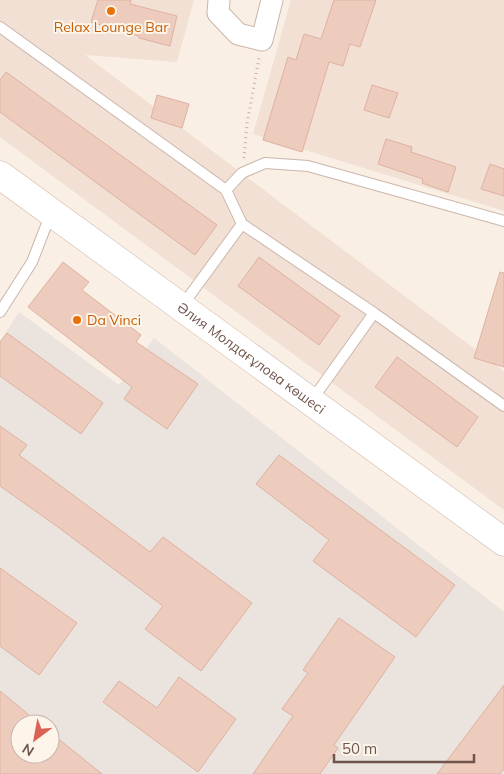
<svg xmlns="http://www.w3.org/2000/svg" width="504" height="774" viewBox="0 0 504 774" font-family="Mulish,sans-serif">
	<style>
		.residential { fill: #f1e0d3 }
		.industrial { fill: #eae3de; fill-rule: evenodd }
		.building { fill: #edccbe; stroke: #dfb1a0 }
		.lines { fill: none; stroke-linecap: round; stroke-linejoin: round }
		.lane-casing { stroke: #cbb6ac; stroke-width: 12 }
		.street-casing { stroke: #cbb6ac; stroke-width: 23 }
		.secondary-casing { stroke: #cfb8ac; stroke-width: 29 }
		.path { stroke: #d2afa2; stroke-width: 3; stroke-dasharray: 1 4; stroke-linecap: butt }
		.lane { stroke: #fff; stroke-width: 10 }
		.street { stroke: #fff; stroke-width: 21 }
		.secondary { stroke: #fff; stroke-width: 28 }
		.food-dot { fill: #e8710a; stroke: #fdf4ea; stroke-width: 2 }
		.labels { text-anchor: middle; stroke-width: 4; stroke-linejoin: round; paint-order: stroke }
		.food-label { font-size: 14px; fill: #c56008; stroke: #fdf4ea }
		.street-label { font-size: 14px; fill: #71554c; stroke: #fdf4ea }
	</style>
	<rect width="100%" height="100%" fill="#faefe4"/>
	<path class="residential" d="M0 0H194L177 62 85 55 504 371V510L0 137Z
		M291 0H504V211L253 134Z"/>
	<path class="industrial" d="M19 312 119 385 154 338 504 612V774H0V342ZM20 724H50V754H20Z"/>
	<path class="building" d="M98 0H131L130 4 177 16 170 46 139 38V36L91 22Z
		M334 0H376L360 47 350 44 343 66 329 62 302 152 263 140 288 57 296 60 304 34 321 39Z
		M6 72 217 225 195 255 0 112V80Z
		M372 85 398 93 389 118 364 110Z
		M157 95 189 104 182 128 151 118Z
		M386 139 412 147 411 152 456 167 448 192 422 183 423 179 378 164Z
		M490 164 504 169V196L481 189Z
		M259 257 340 316 319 345 238 286Z
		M63 262 89 282 82 290 141 335 136 342 198 384 167 429 124 399 132 387 28 307Z
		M500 272 504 273V367L474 358Z
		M7 333 103 403 81 434 0 376V342Z
		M397 357 478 417 457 447 375 387Z
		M0 426 27 445 19 455 150 552 163 537 252 603 201 671 145 629 163 606 58 527 0 486Z
		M279 455 455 585 416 637 313 561 329 540 256 484Z
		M0 568 77 623 39 675 0 646Z
		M339 618 395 657 334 745 338 748 320 774H253L293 716 282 709 308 673 303 670Z
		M179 677 236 719 198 772 103 702 119 681 157 708Z
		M504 685V769L500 774H437Z
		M0 691 40 724H20V754H50V732L102 774H0Z"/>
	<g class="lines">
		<defs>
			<path id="lane" d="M0 27 226 190 242 224
				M226 190 242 173 265 163 308 166 504 221
				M182 306 242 224 374 313
				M0 312 32 262 51 213
				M312 400 374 313 504 406"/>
			<path id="street" d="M219 0 218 13 238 34 262 40 272 0"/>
			<g id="secondary">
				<path id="s1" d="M0 175 504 542"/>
			</g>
		</defs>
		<use href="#lane" class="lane-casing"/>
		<use href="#street" class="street-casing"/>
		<use href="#secondary" class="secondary-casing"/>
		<path class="path" d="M244 158 247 124 259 58"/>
		<use href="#lane" class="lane"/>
		<use href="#street" class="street"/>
		<use href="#secondary" class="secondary"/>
	</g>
	<g class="food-dot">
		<circle cx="111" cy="11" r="5"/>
		<circle cx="77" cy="320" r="5"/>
	</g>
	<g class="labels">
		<g class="food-label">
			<text x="111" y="32">Relax Lounge Bar</text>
			<text x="87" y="325" text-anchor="start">Da Vinci</text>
		</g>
		<g class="street-label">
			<text dy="5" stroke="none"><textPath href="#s1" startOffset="311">Әлия Молдағұлова көшесі</textPath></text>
		</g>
	</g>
	<g transform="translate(35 739) rotate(212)"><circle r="24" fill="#fdf4ea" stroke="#c5b4ab"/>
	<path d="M0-4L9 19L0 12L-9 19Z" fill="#db6253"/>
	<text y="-8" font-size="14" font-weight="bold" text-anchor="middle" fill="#71554c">N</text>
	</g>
	<path d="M334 754v8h140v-8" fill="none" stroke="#71554c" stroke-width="2.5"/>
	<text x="342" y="754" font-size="15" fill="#71554c" stroke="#fdf4ea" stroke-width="4" paint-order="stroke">50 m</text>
</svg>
